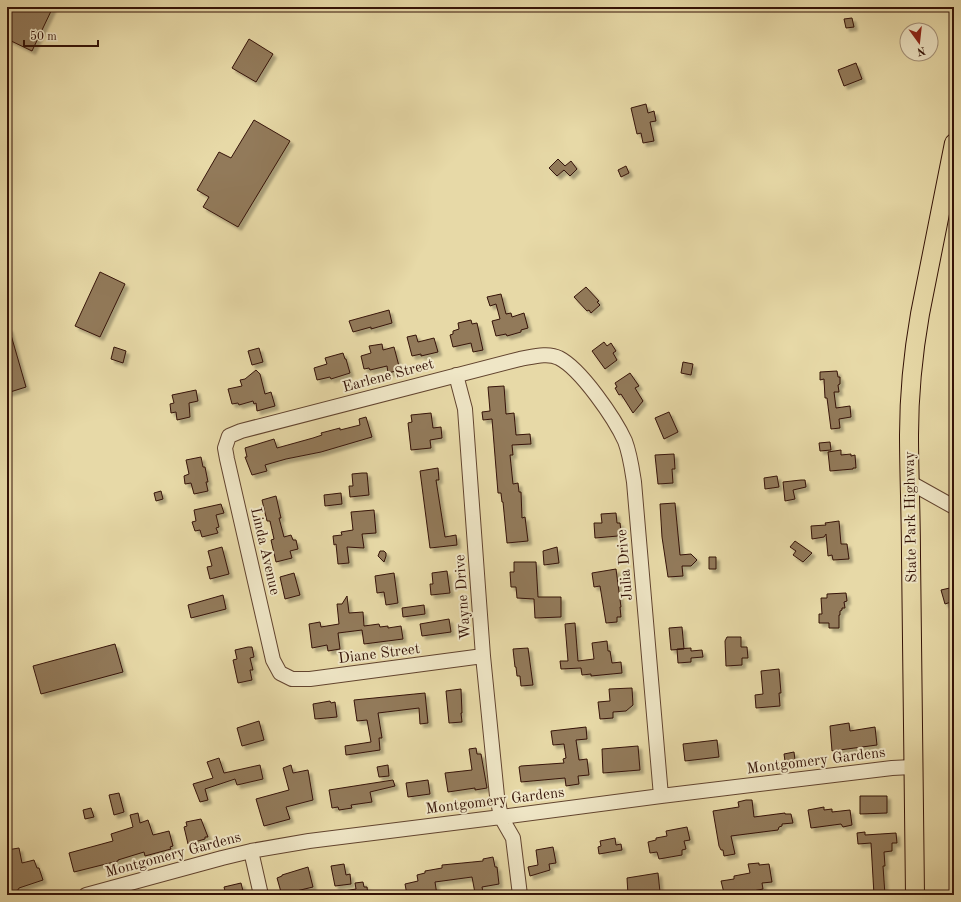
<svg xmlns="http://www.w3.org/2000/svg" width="961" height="902" viewBox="0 0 961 902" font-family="'Old Standard TT',serif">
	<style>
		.building { fill: #927a5a; stroke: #351307; filter: url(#shadow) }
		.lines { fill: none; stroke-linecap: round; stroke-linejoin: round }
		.minor-casing { stroke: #62442f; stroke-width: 16 }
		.major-casing { stroke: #351307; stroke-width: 20 }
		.minor { stroke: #efe6c6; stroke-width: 14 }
		.major { stroke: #e7d9a7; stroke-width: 18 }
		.labels { text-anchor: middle; stroke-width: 4; stroke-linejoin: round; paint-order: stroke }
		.street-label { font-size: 15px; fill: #351307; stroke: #efe6c6 }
	</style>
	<defs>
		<filter id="shadow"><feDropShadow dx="3.5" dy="3.5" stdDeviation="1" flood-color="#0004"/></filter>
	</defs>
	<rect width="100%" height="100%" fill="#e7d9a7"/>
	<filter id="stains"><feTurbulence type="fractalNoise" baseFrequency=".005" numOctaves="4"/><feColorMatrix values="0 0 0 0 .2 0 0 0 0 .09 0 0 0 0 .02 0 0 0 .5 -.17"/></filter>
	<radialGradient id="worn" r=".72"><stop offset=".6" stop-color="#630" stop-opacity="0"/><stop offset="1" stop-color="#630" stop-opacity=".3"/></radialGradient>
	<path class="building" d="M7 7H53L32 51 7 39Z
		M852 18 854 27 846 28 844 19Z
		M249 39 273 54 256 82 232 68Z
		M856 63 862 79 844 86 838 70Z
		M646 104 648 113 654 111 656 121 650 122 654 141 643 143 641 133 637 134 631 108Z
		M254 120 290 141 238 227 203 207 209 197 197 190 219 152 231 158Z
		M558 159 565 166 571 161 577 169 570 176 564 170 557 176 549 168Z
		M626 166 629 173 621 177 618 170Z
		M100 272 125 284 100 337 75 326Z
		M586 287 599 301 597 302 600 305 591 313 589 310 587 311 574 297Z
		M501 294 506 314 511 313 512 317 524 313 528 328 521 330V332L507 336 506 334 496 336 492 321 500 319 496 304 490 306 487 297Z
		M389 310 392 323 371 329V327L353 332 349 321Z
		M471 320 472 324 477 323 483 350 473 352 471 343 453 347 450 335 453 334V331L459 329 458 323Z
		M9 328 26 387 7 393V329Z
		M416 335 418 342 434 338 438 352 421 356V354L412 356 407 337Z
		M604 342 607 346 611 343 616 351 613 353 617 360 605 369 592 351Z
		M382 344 383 350 394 347 400 370 388 373 387 366 370 370 369 368 364 369 361 356 371 353 369 346Z
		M114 347 126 351 123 363 111 359Z
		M259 348 263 362 252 365 248 351Z
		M343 353 345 359H346L350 373 331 379 330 377 317 380 314 368 327 364 325 358Z
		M683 362 693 364 691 375 681 373Z
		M256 370 260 374 265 394 271 392 275 406 257 411 256 403 254 404 253 401 239 405 238 403 232 404 228 389 242 386 240 380 245 379Z
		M837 371 838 377H840V384L838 385 839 392H834L836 408 850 406 851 417 839 419 840 428 831 429 827 398H825L824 379 820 380V372Z
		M630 373 639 386 635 388 643 401 633 413 621 394 619 395 615 388 617 387 615 383Z
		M504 386 506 414 514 413 516 435 530 434 531 444 512 445 513 455H510L513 484 518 483 519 492H521L522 518 525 517 528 541 507 543 503 502H502L501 493H498L492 419 483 420 482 412 490 411 488 387Z
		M196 390 198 401 189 403 190 417 177 420 176 412 171 413 170 404 174 403 172 395Z
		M669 412 678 432 664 439 655 418Z
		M431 413 433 428 441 427 442 438 430 440 431 448 411 450 408 423 412 422 411 415Z
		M366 417 372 437 321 452 286 459 265 465 267 471 252 475 245 457H247L245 448 274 439 277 448 313 438 322 435 321 433 340 428V430L360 425 359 419Z
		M830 442 831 450 820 451 819 443Z
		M841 450V455L851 454V456L855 455 856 468H853V469L830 471 828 452Z
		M674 454 675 469H672L673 483 658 484 655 455Z
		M201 457 203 467H205L208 482H206L208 491 194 494 191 483 185 484 184 476 189 474 186 460Z
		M438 468 439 480H436L445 537 456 535 457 545 430 548 420 471Z
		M362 473H367L369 495 350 497 349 486H353L352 474Z
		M777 476 779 487 765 489 764 478Z
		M801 480H805L806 487 793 490 795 499 785 501 783 482Z
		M161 491 163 499 156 501 154 493Z
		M341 493 342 504 325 506 324 495Z
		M276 496 281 518H279L284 537 291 535 293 540H296L298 549 290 551 292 558 276 562 271 540 274 539 270 521H267L262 500Z
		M675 503 680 555 691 554 697 560 691 566H682L683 576 668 577 662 537 660 504Z
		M221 504 224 513 216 515 219 527 216 528 218 533 202 537 200 530 195 531 192 522 196 521 194 510Z
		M374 510 376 533 362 534 364 548 347 547 349 563 338 564 336 544 334 545 333 536 342 535 341 532 353 530 351 512Z
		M616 513 617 523H620L621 531H618V536L595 538 594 523H602L601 514Z
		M839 521 841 544H847L849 559 833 560 832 555 828 556 826 534 824 537 812 539 811 526 826 525 825 523Z
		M795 541 812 553 803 562 793 555 796 551 790 547Z
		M222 547 229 574 210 579 207 567 212 566 208 551Z
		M557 547 559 563 544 565 543 551Z
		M380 551H384L386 553V556L384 562 378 556Z
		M709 557H716V569H709Z
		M514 562H536L538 597H561V617L535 618 534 599 517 598 516 587H511L510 572H514Z
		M616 569 621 607H620L621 617H617V622L606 623 600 586 594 587 592 573Z
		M447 571 450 593 431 595 430 584H433L432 573Z
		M294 573 300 595 285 599 280 577Z
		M394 573 398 603 386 605 384 592 377 593 375 576Z
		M954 587V601L945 604 941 590Z
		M846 593 847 601 844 602 845 608H842V610L840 611V615H839V628H829V623H819V614H822L821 598H827V594Z
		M223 595 226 609 191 618 188 605Z
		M347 596 349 613 363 612 364 626 379 624 380 627 388 626V628L401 626 403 639 364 644 362 630 338 633 340 649 328 651 327 645 312 648 309 624 320 622 321 627 339 624 337 604H342Z
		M424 605 425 614 403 617 402 608Z
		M449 619 451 632 422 636 420 624Z
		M575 623 578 661 594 659 592 643 607 641 608 651H610L612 663 621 662 622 673 591 676V674L582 675 581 668 561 669 560 661H568L565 624Z
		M682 627 684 649 671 650 669 628Z
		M727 637H741V647H747L748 658H742V665L726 666 725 641Z
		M115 644 123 672 41 694 33 666Z
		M248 647H252L254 657 250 658 253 670H250L252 680 238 683 233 660 237 659 235 650Z
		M528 648 533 685 521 686 520 676H517L516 667H515L513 649Z
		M691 648V651L702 650 703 657 691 658V662L678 663 677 649Z
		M779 669 781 693H779L780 706 756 708 755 695 763 694 761 671Z
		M632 688 633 705 626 711 613 712V718L600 719 598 702 610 701 609 689Z
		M461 689 462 713H461L462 722 449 723 446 691Z
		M425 693 428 723 420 724 419 708 378 713 382 738H379L380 750 346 755 345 746 371 742 367 720 357 721 354 700Z
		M330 701 331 703 335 702 337 717 315 719 313 704Z
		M259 721 264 740 242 746 237 728Z
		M849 723 850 731 875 727 877 745 832 751 830 726Z
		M586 727 587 739 576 740 579 760 587 759 589 775 578 776 579 784 566 786 565 778 521 782 519 767 521 766 564 763 563 759 566 758 564 744 553 745 551 731Z
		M717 740 719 757 685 761 683 744Z
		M638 746 640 770 603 773 602 749Z
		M476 748 477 754H481L487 788 475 790V788L448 792 445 773 472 770 469 749Z
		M794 752 795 760 785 761 784 754Z
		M219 758 224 773 260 765 263 779 237 785 235 779 205 789 208 800 200 802 193 784 213 778 207 762Z
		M291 765 293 773 308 770 313 800 286 807 290 819 264 826 256 799 289 790 283 768Z
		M388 765 389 776 379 777 377 767Z
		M393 780 395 786 370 792 372 802 351 805 352 808 339 810 338 807 332 808 329 790Z
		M428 780 430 794 408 797 406 783Z
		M119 793 124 812 114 815 109 795Z
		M860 796H887V813L860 814Z
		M746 800H752L754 817 785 813V814H791L793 823 782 824V826L779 827 778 830 731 836 735 854 724 856 723 850H721L719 846 713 811 739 807 738 802Z
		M824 807V810L832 809V812L850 810 852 825 843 827 841 824 811 828 808 810Z
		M91 808 94 817 85 819 83 810Z
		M138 813 140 823 148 820 153 835 169 831 173 846 170 847 171 849 145 856 144 852 118 860V861L74 872 69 853 113 841 111 834 133 827 130 815Z
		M201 819 208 837H205V839L188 844 184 827 187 826 186 822Z
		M687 827 690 840 684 841 686 849 682 850V855L659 859 657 852 650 853 648 842 656 840V838L667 836 666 831Z
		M865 832V835L896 833 897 843H892V851L884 852 885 866H883L885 895H874L871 843 858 844 857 833Z
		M615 838 616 845 621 844 622 850 599 854 598 847 601 846 600 841Z
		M553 847 556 863 549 864 550 870 530 876 528 867 538 865 536 850Z
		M19 848 22 863 34 860 37 868H39L43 880 19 888 18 890 11 892 10 890 7 891V850Z
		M493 857 495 867H497L499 884 482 887 483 892 475 893 472 877 435 882 437 895H407L405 884 418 881 417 875 425 873V871L442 868V865L483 861V859Z
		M759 863V865L769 864 772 882 762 883 763 889 738 894 737 891 724 893 721 881 734 879V876L750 873 748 864Z
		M344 864 346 875 350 874 351 884 335 886 331 866Z
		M308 867 313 887 284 894 283 892H281L277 878 282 876V875Z
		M658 873 660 892 642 895H628L627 878Z
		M363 882 364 887H367L368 895H345L344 891 356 889 355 883Z
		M241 883 244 895H226L224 887Z"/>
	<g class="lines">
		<defs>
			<path id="minor" d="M456 375 465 409 483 656 497 796 501 817 513 838 520 895
				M911 483 954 507
				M483 656 310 679H292L280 673 273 660 227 459 225 448 229 436 241 431 520 359C532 357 548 352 559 358 581 369 615 419 625 441 630 454 632 469 634 482L661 796
				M251 851 261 895
				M86 895 222 858 251 851 309 841 501 817 661 796 892 768 912 767"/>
			<path id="major" d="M915 895C913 782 912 669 911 556 911 516 909 475 909 435 909 395 913 354 920 314L954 143"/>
		</defs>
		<use href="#minor" class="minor-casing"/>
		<use href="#major" class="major-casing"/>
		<use href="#minor" class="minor"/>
		<use href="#major" class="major"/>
	</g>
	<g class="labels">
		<g class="street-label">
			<text transform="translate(388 375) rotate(-15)" y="5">Earlene Street</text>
			<text transform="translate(910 517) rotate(-91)" y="5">State Park Highway</text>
			<text transform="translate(266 551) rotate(77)" y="5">Linda Avenue</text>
			<text transform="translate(624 565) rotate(-95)" y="5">Julia Drive</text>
			<text transform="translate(462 597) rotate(-94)" y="5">Wayne Drive</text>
			<text transform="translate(379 653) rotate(-7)" y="5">Diane Street</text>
			<text transform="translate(816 760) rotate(-7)" y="5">Montgomery Gardens</text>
			<text transform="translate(495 800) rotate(-7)" y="5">Montgomery Gardens</text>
			<text transform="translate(173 854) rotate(-15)" y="5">Montgomery Gardens</text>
		</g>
	</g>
	<rect width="961" height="902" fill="none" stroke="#e7d9a7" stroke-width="24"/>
	<rect x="8" y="8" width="945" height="886" fill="none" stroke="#351307" stroke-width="2"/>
	<rect x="12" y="12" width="937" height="878" fill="none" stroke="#351307"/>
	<g transform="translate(919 42) rotate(165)"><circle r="19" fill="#efe6c6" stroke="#a5927a"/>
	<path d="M0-3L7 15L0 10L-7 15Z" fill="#8f2418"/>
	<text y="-6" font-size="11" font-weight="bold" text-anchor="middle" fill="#351307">N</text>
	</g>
	<path d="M24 40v6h74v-6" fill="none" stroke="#351307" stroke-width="2"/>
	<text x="30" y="40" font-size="12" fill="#351307" stroke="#efe6c6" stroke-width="3" paint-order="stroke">50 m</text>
	<rect width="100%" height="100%" filter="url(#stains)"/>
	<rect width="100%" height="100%" fill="url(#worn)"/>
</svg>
